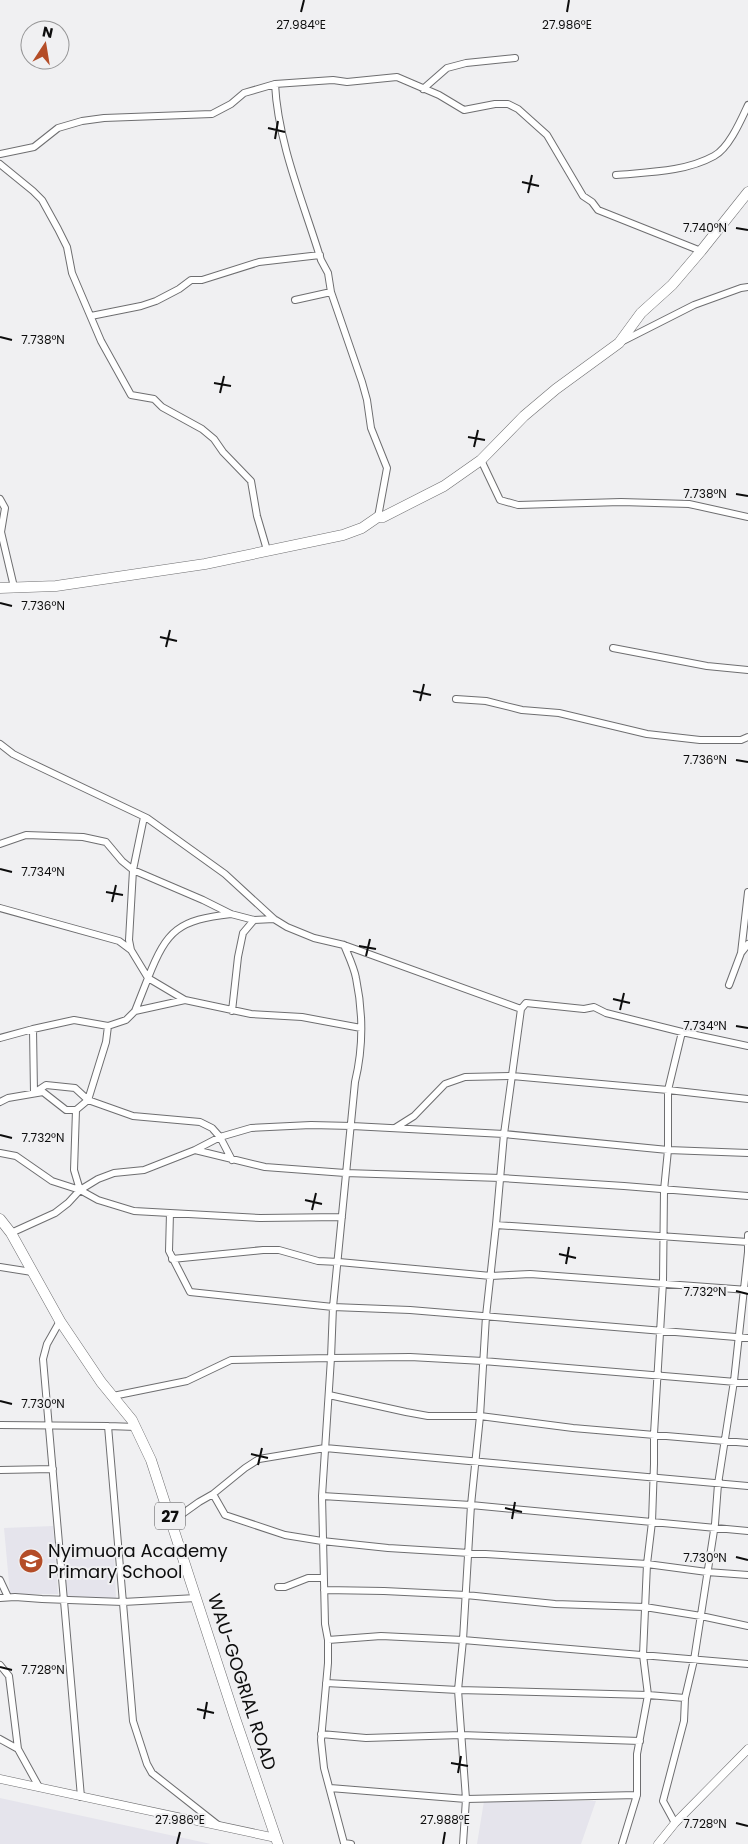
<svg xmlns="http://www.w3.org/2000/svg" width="748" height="1844" viewBox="0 0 748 1844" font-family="Poppins,sans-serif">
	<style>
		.built { fill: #e5e4ec }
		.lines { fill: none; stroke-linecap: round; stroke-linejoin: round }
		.minor-casing { stroke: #6e6e70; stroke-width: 8 }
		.tertiary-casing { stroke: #6e6e70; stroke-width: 9 }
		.primary-casing { stroke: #6e6e70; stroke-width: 11 }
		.minor { stroke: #fff; stroke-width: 6 }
		.tertiary { stroke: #fff; stroke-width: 8 }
		.primary { stroke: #fff; stroke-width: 10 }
		.ticks { fill: none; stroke: #0d0d0d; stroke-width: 2 }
		.labels { text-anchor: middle; stroke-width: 4; stroke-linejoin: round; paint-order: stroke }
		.shield { fill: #f0f0f2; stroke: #515152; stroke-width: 1 }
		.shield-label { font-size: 16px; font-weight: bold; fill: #0d0d0d }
		.poi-label { font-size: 18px; fill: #0d0d0d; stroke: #f0f0f2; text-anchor: start }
		.street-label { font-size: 18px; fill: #0d0d0d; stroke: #f0f0f2 }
		.ticks-label { font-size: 12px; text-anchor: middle; fill: #0d0d0d; stroke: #f0f0f2; stroke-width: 4; stroke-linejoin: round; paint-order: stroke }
	</style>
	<rect width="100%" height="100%" fill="#f0f0f2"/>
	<path class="built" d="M53 1526 58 1594H10L4 1528Z
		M64 1549H114L116 1598H67Z
		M0 1798 211 1844H0Z
		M484 1801H596L581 1844H477Z"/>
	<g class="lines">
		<defs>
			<path id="minor" d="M275 84C278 144 304 204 321 260L328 273 331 292 362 382 367 400 371 428 387 468 378 517
				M423 89 447 68 466 63 515 58
				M0 154 34 147 58 128 82 121 104 118 212 114 231 104 244 93 275 84 333 80 347 82 397 77 439 95 464 110 495 104H508L518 109 547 135 583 196 592 202 598 210 701 251
				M0 164 33 191 42 200 58 229 67 247 72 273 101 341 131 395 154 399 162 407 202 429 214 439 223 452 251 481 257 516 267 550
				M616 175C648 172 685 172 714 156 729 148 741 120 748 105
				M295 300 331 292
				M91 316 141 306 156 301 179 289 191 280H202L259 262 320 255
				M623 341 694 305 741 288 748 287
				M481 460 500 500 518 505 621 502 689 504 748 517
				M0 499 5 508 1 532 14 587
				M613 648 707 666 748 670
				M456 699 486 701 522 710 559 713 647 734 700 740H741L748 737
				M0 744 13 754 27 761 147 818 225 874 274 919 287 927 314 938 344 945 521 1009
				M0 844 26 835 83 837 106 842 122 861 133 870 203 900 231 914 254 920 274 919
				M0 908 119 941 131 950 129 940 133 870 144 817
				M231 914C179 920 167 929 148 978L185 1000 251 1014 302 1017 361 1028
				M344 945C348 955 354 967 356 978 363 1012 363 1049 355 1082L333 1307 331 1358 322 1496 325 1624 328 1640V1663L321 1740 324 1768 344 1843 351 1844
				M741 953 748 892
				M729 985 741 953 748 944
				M135 1011 185 1000
				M232 1011 238 957 243 933 254 920
				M33 1029 34 1093 46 1085 75 1088 88 1100 133 1116 200 1122 212 1128 220 1137 251 1128 311 1125 352 1126 504 1134 668 1150 748 1153
				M0 1038 33 1029 74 1020 108 1026
				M0 1102 8 1098 43 1092 66 1110H76
				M395 1128 414 1116 445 1084 465 1077 512 1076 668 1090 748 1099
				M195 1150 220 1137 232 1160
				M0 1153 16 1156 52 1181 80 1190 98 1200 134 1211 260 1218 342 1217
				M80 1190 74 1170 76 1110 88 1100 106 1042 108 1026 126 1020 135 1011 148 978 131 950
				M170 1213 169 1251 190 1292 333 1307 410 1310 748 1338
				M496 1225 748 1242
				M11 1233 55 1213 68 1203 80 1190 98 1179 114 1173 144 1170 195 1150 265 1167 345 1173 501 1178 624 1186 748 1196
				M172 1259 263 1250H279L318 1261 339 1262 491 1276 530 1274 748 1290
				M0 1267 32 1272
				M60 1321 47 1344 43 1359 81 1797
				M329 1395 406 1412 428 1416H480L573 1428 748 1443
				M113 1396 187 1381 231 1360 331 1358 410 1357 483 1361 748 1383
				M0 1425 108 1426 136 1427
				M108 1426 133 1721 147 1764 152 1773 218 1825
				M0 1470 53 1469
				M213 1494 225 1515 285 1535 322 1541 388 1548 647 1564 707 1572 748 1575
				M322 1496 471 1505 748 1531
				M171 1522 199 1502 213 1494 245 1468 259 1459 325 1448 748 1486
				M0 1580 8 1597
				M278 1587H285L308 1578H324
				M324 1590 384 1591 466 1595 555 1604 645 1607 701 1616 748 1626
				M0 1598 15 1597 42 1599 123 1602 196 1598
				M328 1640 381 1636 463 1640 748 1664
				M0 1665 9 1676 18 1749
				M326 1683 458 1690 648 1695 685 1698
				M321 1734 366 1738 461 1735 640 1741
				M0 1739 18 1749 39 1787
				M330 1788 466 1799 637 1795
				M675 1823 663 1801 684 1721 685 1698 694 1660 715 1524 718 1484 734 1381 748 1252V1235
				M463 1844 466 1799 458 1690 463 1640 471 1505 480 1416 486 1316 496 1225 504 1134 521 1009 526 1003 584 1009 594 1007 606 1013 682 1032 748 1046
				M622 1844 637 1795V1754L648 1695 643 1655 647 1564 652 1522 654 1464V1434L663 1282 664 1190 668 1150V1090L682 1032"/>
			<path id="tertiary" d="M0 1779 276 1838
				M658 1844 675 1823 748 1749"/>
			<path id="primary" d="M0 588 56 586 205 564 343 535 362 528 378 517H383L444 486 481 460 524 416 556 389 619 343 641 313 672 285 701 251 748 192
				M0 1219 11 1233 60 1321 101 1382 132 1420 151 1460 235 1718 278 1844"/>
		</defs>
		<use href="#minor" class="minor-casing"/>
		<use href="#tertiary" class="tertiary-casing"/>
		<use href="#primary" class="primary-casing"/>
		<use href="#minor" class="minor"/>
		<use href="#tertiary" class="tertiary"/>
		<use href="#primary" class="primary"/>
	</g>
	<path class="ticks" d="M301 12 304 0M567 12 569 0M268 128 285 132M275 139 278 121M522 182 539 186M528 193 532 175M736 228 748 230M0 337 12 340M214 383 231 386M220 393 224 376M468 437 485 440M474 447 478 430M736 494 748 496M0 603 12 606M160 637 177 641M166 647 170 630M413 691 431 695M420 701 424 684M736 760 748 762M0 869 12 872M106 892 123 895M112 902 116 885M359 946 376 949M366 956 370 939M613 999 630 1003M620 1010 624 993M736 1026 748 1028M0 1135 12 1138M305 1200 322 1204M312 1210 316 1193M559 1254 576 1258M566 1264 569 1247M736 1291 748 1294M0 1401 12 1404M251 1454 268 1458M258 1465 262 1448M505 1508 522 1512M512 1519 515 1502M736 1557 748 1560M0 1667 12 1670M197 1709 214 1713M204 1719 207 1702M451 1763 468 1766M458 1773 461 1756M736 1823 748 1826M177 1844 180 1832M443 1844 445 1832"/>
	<defs>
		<symbol id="school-disc" viewBox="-11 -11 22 22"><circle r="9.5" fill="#b44d28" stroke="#f0f0f2"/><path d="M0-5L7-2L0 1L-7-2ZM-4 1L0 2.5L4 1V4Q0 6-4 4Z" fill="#fff"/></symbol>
	</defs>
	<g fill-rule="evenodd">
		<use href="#school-disc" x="17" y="1547" width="28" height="28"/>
	</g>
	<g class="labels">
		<rect class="shield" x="155" y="1502.5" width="30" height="27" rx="4"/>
		<g class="shield-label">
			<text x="170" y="1522">27</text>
		</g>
		<g class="poi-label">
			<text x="48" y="1557">Nyimuora Academy<tspan x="48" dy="21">Primary School</tspan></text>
		</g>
		<g class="street-label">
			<text transform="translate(242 1682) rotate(72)" y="6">WAU-GOGRIAL ROAD</text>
		</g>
	</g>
	<g class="ticks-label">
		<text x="301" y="29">27.984°E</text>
		<text x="567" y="29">27.986°E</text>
		<text x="705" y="232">7.740°N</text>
		<text x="43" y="344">7.738°N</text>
		<text x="705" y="498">7.738°N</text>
		<text x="43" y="610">7.736°N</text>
		<text x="705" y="764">7.736°N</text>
		<text x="43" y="876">7.734°N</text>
		<text x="705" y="1030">7.734°N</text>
		<text x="43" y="1142">7.732°N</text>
		<text x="705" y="1296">7.732°N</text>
		<text x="43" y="1408">7.730°N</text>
		<text x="705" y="1562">7.730°N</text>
		<text x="43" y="1674">7.728°N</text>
		<text x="180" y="1824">27.986°E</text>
		<text x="445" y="1824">27.988°E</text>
		<text x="705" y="1828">7.728°N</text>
	</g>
	<g transform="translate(45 45) rotate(12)"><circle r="24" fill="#f0f0f2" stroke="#959596"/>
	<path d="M0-4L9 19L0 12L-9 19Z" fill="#b44d28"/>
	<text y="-8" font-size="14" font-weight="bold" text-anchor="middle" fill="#0d0d0d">N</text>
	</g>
</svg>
